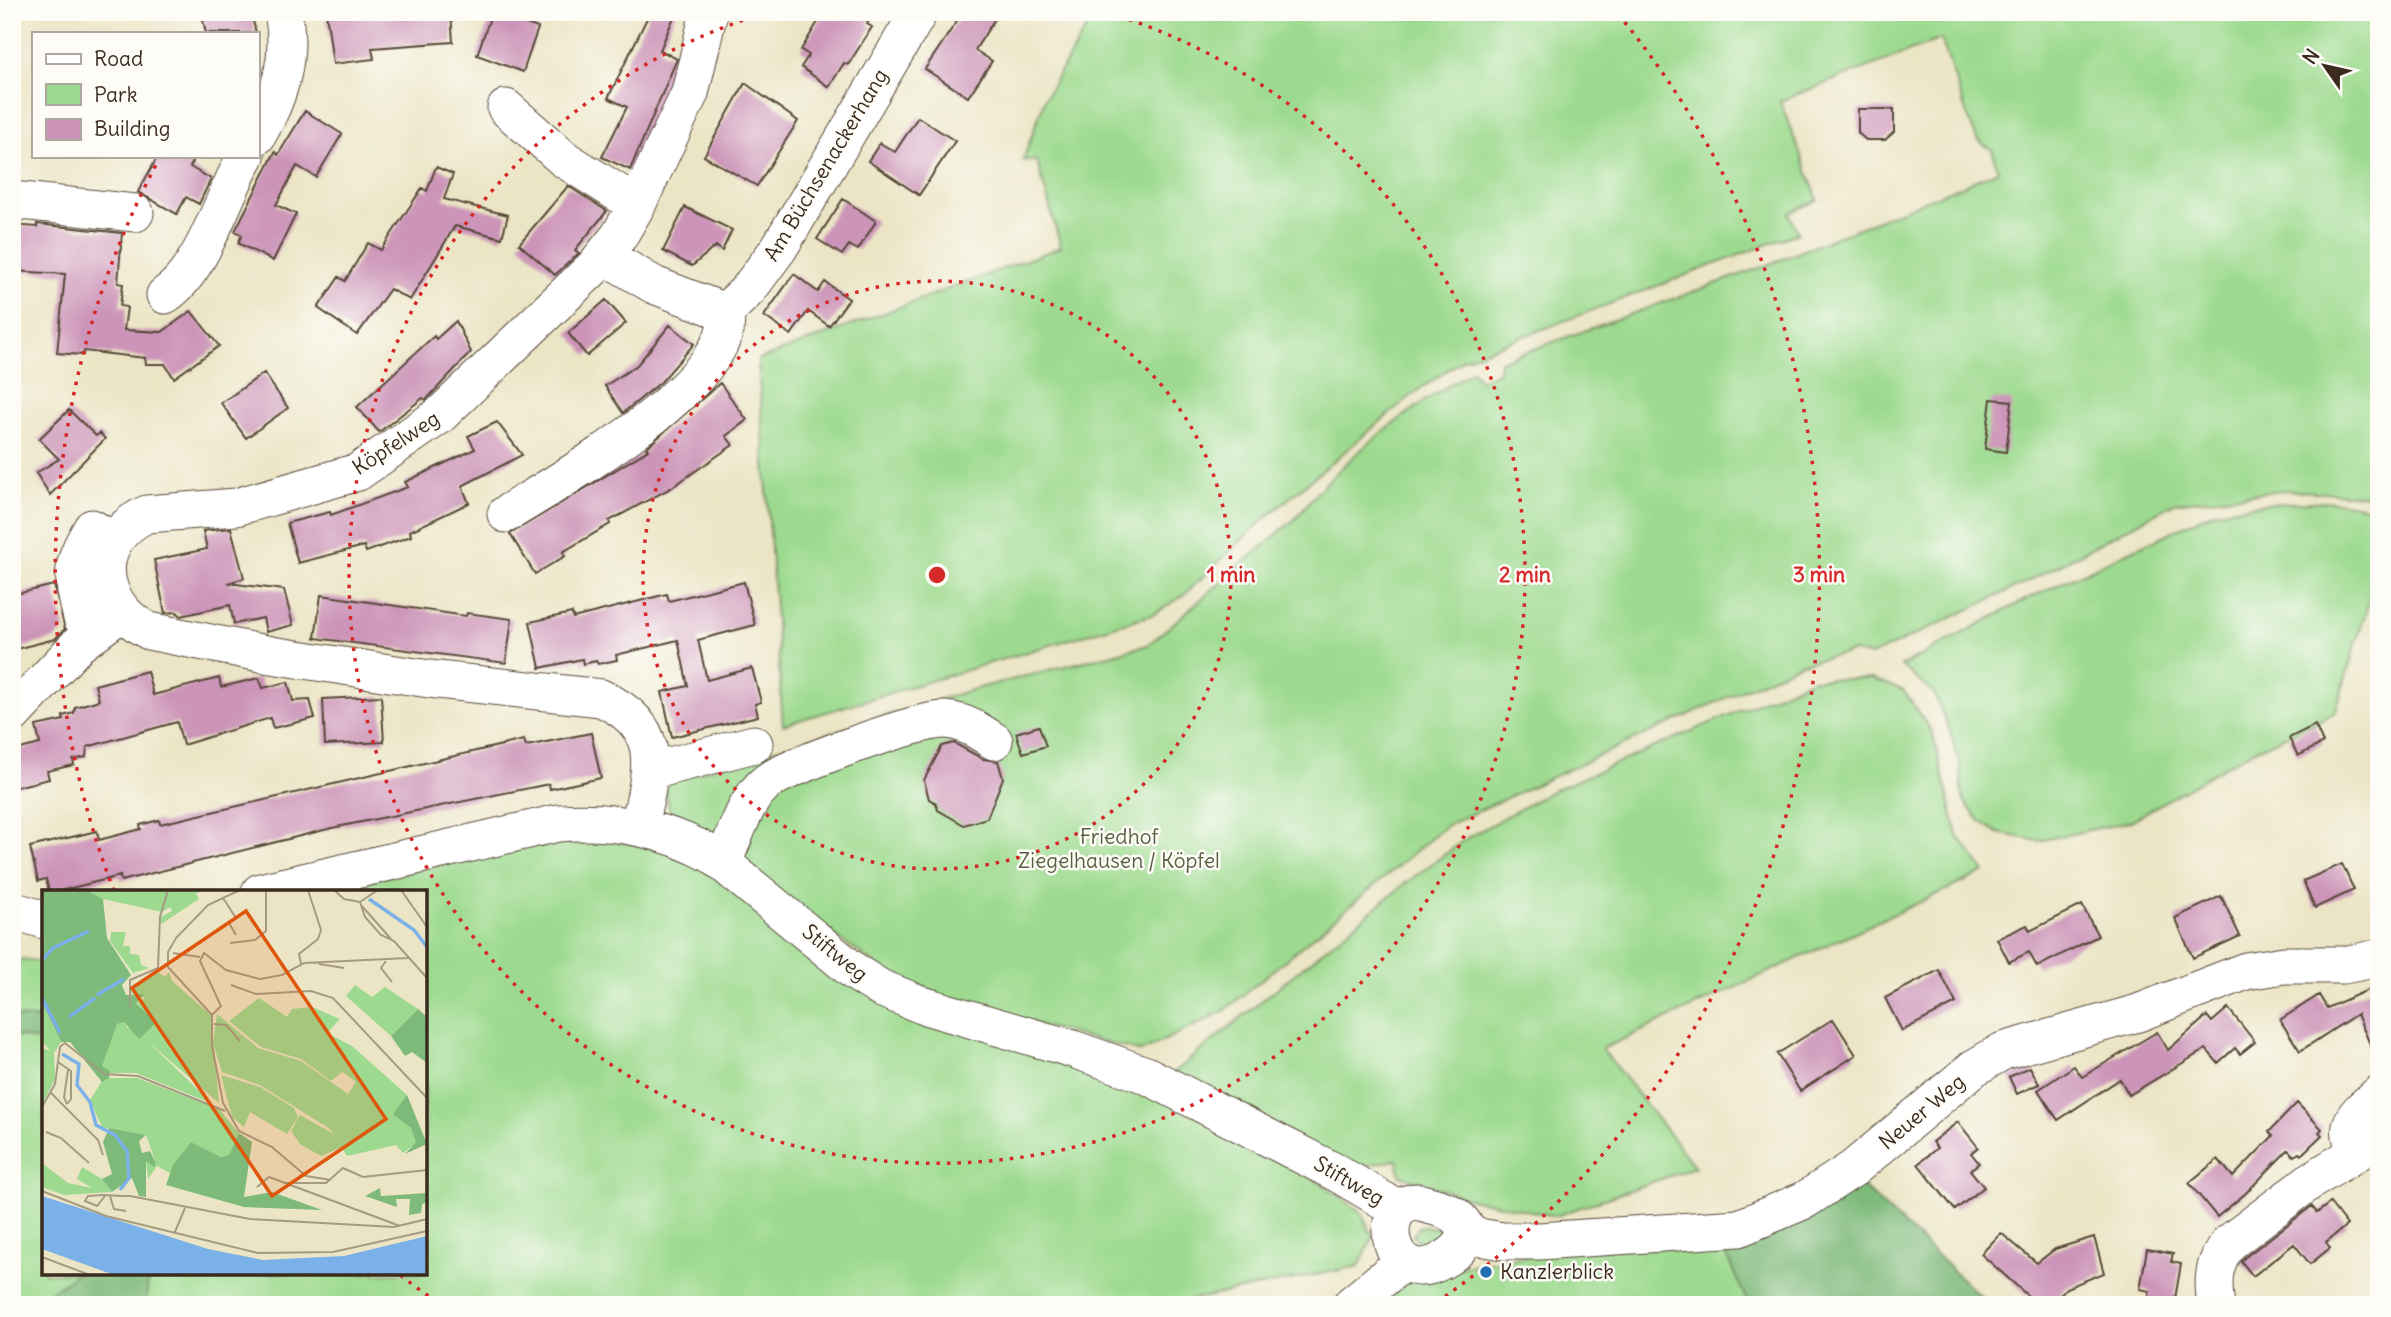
<svg xmlns="http://www.w3.org/2000/svg" width="2391" height="1317" viewBox="0 0 2391 1317" font-family="Delius,sans-serif">
	<style>
		.green { fill: #9dda8f; stroke: #6c8256; stroke-width: 2 }
		.forest { fill: #7eba7a; stroke: #5c724c; stroke-width: 2 }
		.building { fill: #cc94b8 }
		.lines { fill: none; stroke-linecap: round; stroke-linejoin: round }
		.minor-casing { stroke: #554637; stroke-width: 39 }
		.minor { stroke: #fff; stroke-width: 37 }
		.ring { fill: none; stroke: #d62828; stroke-width: 3.5; stroke-dasharray: 3.5 7 }
		.poi-dot { fill: #1f6fb2; stroke: #fdfcf7; stroke-width: 2.5 }
		.labels { text-anchor: middle; stroke-width: 5; stroke-linejoin: round; paint-order: stroke }
		.street-label { font-size: 21px; fill: #3b2a1e; stroke: #fdfcf7 }
		.park-label { font-size: 21px; fill: #585f40; stroke: #fdfcf7 }
		.poi-label { font-size: 21px; fill: #3b2a1e; stroke: #fdfcf7; text-anchor: start }
		.inset-river { fill: none; stroke: #7ab1e9; stroke-width: 3.5 }
		.inset-road { fill: none; stroke: #a59a82; stroke-width: 2 }
		.view { fill: #df570d; fill-opacity: 0.15; stroke: #df570d; stroke-width: 3.5 }
		.inset-edge { fill: none; stroke: #3b2a1e; stroke-width: 3.5 }
		.centre { fill: #d62828; stroke: #fdfcf7; stroke-width: 3.5 }
		.ring-label { font-size: 21px; text-anchor: middle; font-weight: bold; fill: #d62828; stroke: #fdfcf7; stroke-width: 5; stroke-linejoin: round; paint-order: stroke }
	</style>
	<rect width="100%" height="100%" fill="#fdfcf7"/>
	<filter id="ink" filterUnits="userSpaceOnUse"><feTurbulence type="fractalNoise" baseFrequency=".0143" numOctaves="2"/><feDisplacementMap in="SourceGraphic" scale="14" xChannelSelector="R" yChannelSelector="G"/><feConvolveMatrix kernelMatrix="1 2 1 2 8 2 1 2 1" color-interpolation-filters="sRGB"/></filter>
	<filter id="wash" filterUnits="userSpaceOnUse"><feTurbulence type="fractalNoise" baseFrequency=".00686" numOctaves="4" result="noise"/><feDisplacementMap in="SourceGraphic" scale="28" xChannelSelector="R" yChannelSelector="G"/><feGaussianBlur stdDeviation="1.57" result="paint"/><feColorMatrix in="noise" values="0 0 0 0 0 0 0 0 0 0 0 0 0 0 0 0 0 1.4 0 .05"/><feComposite in="paint" operator="in"/></filter>
	<g filter="url(#wash)">
		<rect width="100%" height="100%" fill="#ebe5c5"/>
		<path class="green" d="M1096 12H2379V496L2284 490 2174 503 2031 580 1871 656 1853 652 1802 663 1447 825 1224 1011 1141 1052 916 992 672 823 664 783 971 690 1148 645 1296 518C1341 458 1409 409 1473 370L1479 380 1499 372 1500 361 1768 265 1998 171 1992 150 1977 139 1969 120 1941 39 1780 101 1818 200 1789 213 1798 233 1463 359 1412 395 1262 521 1183 596 1154 614 783 725 758 360 1061 247 1037 161 1023 160 1046 96Z
			M2332 501 2379 509 2371 594 2335 713 2246 754 2131 821 2038 841 1998 833 1980 821 1963 800 1960 764 1949 729 1934 693 1901 666 2027 599 2216 511 2265 504Z
			M1813 679H1872L1903 690 1932 732 1958 836 1985 872 1602 1049 1695 1167 1556 1216 1470 1199 1400 1175 1397 1160 1338 1170 1166 1079 1407 882 1467 838 1552 791Z
			M572 834 684 853 798 944 1131 1080 1318 1181 1361 1212 1373 1237 1359 1266 1167 1305H401L399 1302 389 1305H146L148 1273H425V892H321Z
			M22 959 44 962V1019L12 1017 15 963Z
			M12 1035 44 1042V1273H78L48 1294 45 1305H12Z
			M1420 1226 1443 1229 1448 1236 1440 1241 1420 1243 1413 1235Z
			M1721 1245 1749 1305H1370L1419 1277 1476 1264 1562 1250Z"/>
		<path class="forest" d="M12 1017 44 1019V1042L12 1035Z
			M1860 1184 1990 1305H1749L1721 1245Z
			M78 1273H148L146 1305H45L47 1294Z"/>
		<g id="blocks">
			<path class="building" d="M201 12H251L256 33H206Z
				M326 12H451L453 42 372 48 374 59 333 64Z
				M492 12 538 28 523 72 477 55Z
				M650 12H676L660 50 677 59 630 170 602 157 627 107 608 98Z
				M824 12H875L867 24 872 27 848 65 844 63 829 87 801 67 809 55 801 50Z
				M963 12H999L975 50 992 61 968 97 925 69Z
				M745 83 798 121 757 186 704 156Z
				M1858 109H1894V132L1885 140H1866L1858 133Z
				M305 111 342 134 316 177 297 166 276 205 296 214 273 261 238 243 242 235 235 231 275 152 278 155Z
				M918 117 955 141 919 195 868 161 880 143 895 152Z
				M158 156H182L193 162 190 167 211 179 199 204 186 197 177 214 138 192Z
				M436 167 453 174 444 199 508 215 502 238 455 226 410 300 390 289 357 335 318 308 339 277 345 281 368 243 381 250 422 188 427 191Z
				M568 186 607 211 575 250 579 253 555 275 519 244Z
				M843 199 876 221 858 250 849 245 842 255 817 239Z
				M685 207 732 230 722 251 716 246 692 266 663 251Z
				M37 224 122 233 118 283 123 284 120 306 127 307 124 330 162 332 191 311 219 346 174 378 165 364H146L145 358 84 351 83 355 57 353 65 274 12 271V225L37 227Z
				M794 274 818 292 825 282 849 299 829 326 808 311 791 335 764 316Z
				M606 300 626 323 587 356 568 333Z
				M456 321 471 352 426 400 423 398 379 432 357 407 434 336 436 339Z
				M670 325 694 344 661 382 623 413 605 386 637 365Z
				M264 373 288 408 246 438 221 403Z
				M720 383 747 420 726 436 733 445 671 488 609 521 610 524 563 552 565 556 535 574 510 534 648 450 646 448Z
				M1991 399 2012 401 2006 452 1985 449Z
				M69 410 96 436 100 433 105 439 50 495 36 473 59 459 39 439Z
				M497 422 522 455 462 486 469 503 410 531 411 536 366 552 364 546 298 563 287 523 330 512 331 515 408 487 405 482 475 449 468 436Z
				M231 528 244 578 228 583 284 590 293 625 266 632 263 618 234 624 230 605 181 616 177 612 165 613 154 560 207 549 203 531Z
				M744 582 755 625 698 640 707 680 752 668 761 702 755 704 758 716 672 737 662 692 688 686 678 640 616 655 617 660 598 664 596 661 583 664 582 659 540 668 530 622 572 613 573 618 667 594 669 601Z
				M54 585 65 629 55 639 12 650V595Z
				M321 595 466 616 467 613 512 619 506 663 315 638Z
				M147 671 153 695 219 678 221 687 259 678 263 688 288 682 293 701 310 700 315 718 273 728 270 718 183 745 177 722 87 747 86 757 73 760 74 765 47 771 49 779 12 788V751L40 744 36 726 64 720 63 716 74 713 75 707 99 700 95 685Z
				M381 696 384 742 325 745 323 699Z
				M2315 725 2323 743 2298 756 2289 738Z
				M1039 726 1046 746 1023 753 1016 733Z
				M591 733 601 778 550 789 549 784 332 828 121 881 120 876 55 892H49L46 879 38 881 30 847 97 831 99 840 141 829 140 825 159 820 160 824 524 740 526 746Z
				M954 743 983 759 998 761 1003 778 987 818 964 825 938 810 936 803 929 799 924 780 942 746Z
				M2342 864 2354 890 2315 908 2303 881Z
				M2221 896 2240 936 2193 958 2175 918Z
				M2082 905 2098 936 2037 967 2029 952 2009 962 1997 939 2027 925 2030 931Z
				M1939 970 1956 1003 1902 1031 1885 998Z
				M2379 985V1065L2357 1014 2300 1051 2280 1020 2319 995 2327 1008Z
				M2228 1008 2255 1042 2240 1054 2235 1048 2218 1063 2206 1049 2129 1095 2120 1079 2058 1120 2038 1090 2074 1066 2082 1077 2157 1032 2168 1050 2207 1016 2212 1022Z
				M1833 1019 1856 1055 1800 1091 1777 1054Z
				M2030 1067 2039 1084 2017 1094 2009 1077Z
				M2297 1103 2322 1129 2319 1132 2322 1135 2301 1155 2299 1153 2294 1156 2288 1150 2246 1193 2217 1217 2189 1183 2218 1159 2233 1177 2273 1136 2269 1132Z
				M1958 1122 1978 1147 1971 1153 1979 1163 1970 1170 1984 1187 1955 1210 1918 1164 1937 1148 1932 1142Z
				M2330 1203 2347 1225 2326 1242 2330 1248 2310 1264 2294 1244 2253 1276 2241 1261 2244 1258 2312 1206 2317 1213Z
				M2001 1233 2037 1263 2055 1249 2094 1237 2104 1273 2066 1288 2051 1305H2038L1981 1254Z
				M2147 1249 2173 1254 2171 1262 2181 1264 2174 1305H2147L2150 1291 2140 1289Z"/>
		</g>
	</g>
	<g filter="url(#ink)">
		<use href="#blocks" fill-opacity="0" stroke="#554637" stroke-width="2"/>
		<g class="lines">
			<defs>
				<path id="minor" d="M506 108 564 159 637 205
					M257 136C280 97 292 57 283 12
					M12 200 135 213
					M605 256 654 285 725 312
					M165 295C202 272 223 196 246 156
					M725 312 748 290 779 248 919 12
					M506 514C557 482 739 380 725 312
					M82 618C72 577 69 566 92 528L114 542
					M12 715 78 645 121 613
					M651 771 754 744
					M639 826C652 768 665 727 601 698L429 679 271 655 149 631C96 605 89 540 147 514L236 507 358 472 439 416 594 267 619 236 637 205 690 93 709 12
					M723 862C735 837 745 799 767 782 788 766 920 719 945 720 964 721 979 731 994 741
					M260 892 558 823C614 819 664 828 713 855L856 973 880 988 922 1005 1073 1049 1146 1075 1337 1173 1398 1209
					M12 910 44 920
					M2357 1152C2341 1123 2357 1113 2379 1094
					M1417 1202C1436 1207 1460 1211 1467 1231 1465 1245 1454 1254 1443 1260 1389 1292 1372 1203 1417 1202Z
					M1467 1235 1503 1241H1539L1739 1228 1805 1200 1854 1168 1974 1068 2003 1051 2138 1013 2246 971 2284 965H2344L2379 958
					M1351 1305 1403 1262
					M2216 1305C2212 1281 2213 1262 2229 1243L2309 1182 2379 1139"/>
			</defs>
			<use href="#minor" class="minor-casing"/>
			<use href="#minor" class="minor"/>
		</g>
	</g>
	<g class="ring">
		<circle cx="937" cy="575" r="294"/>
		<path d="M1109 13A588 588 0 1 1 765 13"/>
		<path d="M437 1302A882 882 0 0 1 400 1275M114 891A882 882 0 0 1 158 161M1618 14A882 882 0 0 1 1437 1302"/>
	</g>
	<circle class="poi-dot" cx="1486" cy="1272" r="7"/>
	<g class="labels">
		<g class="street-label">
			<text transform="translate(826 165) rotate(-59)" y="7">Am Büchsenackerhang</text>
			<text transform="translate(396 443) rotate(-33)" y="7">Köpfelweg</text>
			<text transform="translate(835 953) rotate(39)" y="7">Stiftweg</text>
			<text transform="translate(1922 1112) rotate(-40)" y="7">Neuer Weg</text>
			<text transform="translate(1349 1181) rotate(30)" y="7">Stiftweg</text>
		</g>
		<g class="park-label">
			<text x="1119" y="844">Friedhof<tspan x="1119" dy="24">Ziegelhausen / Köpfel</tspan></text>
		</g>
		<g class="poi-label">
			<text x="1500" y="1279">Kanzlerblick</text>
		</g>
	</g>
	<g transform="translate(42 890)">
		<rect width="385" height="385" fill="#ebe5c5"/>
		<path d="M44 0H161L154 4 157 9 119 34V27L130 21 128 17 120 22 61 9ZM69 42H84L81 56H88V64L97 65 99 75 107 78 91 83 68 51ZM115 81 123 87 127 82 130 91 169 125 177 213 105 151 171 214 94 183H67L59 176 75 134 82 131 86 139 94 114 103 108 89 103V96ZM313 95 330 107 343 97 376 119 349 146 304 106ZM217 108 245 127 250 119 270 117 298 129 285 143 310 156 365 205 352 224 369 238 375 252 361 263 354 255 305 266 288 239 218 195 180 182 171 153 175 124 216 158 259 171 306 204 314 192 300 182 289 191 259 169 219 157 187 131ZM0 112 19 152 12 163 13 189 0 215V158L8 161 0 151ZM179 185 218 197 252 218 256 227 245 244 208 222 202 237 190 227ZM62 188H95L177 219 197 243 187 265 179 267 149 252 128 283 115 276 106 289 104 270 114 273 104 245 60 237 48 210ZM258 225 290 243 300 257 279 266 258 254 249 241ZM0 273 26 293 50 298 35 289 40 277 60 289 70 302 22 305 0 297Z" fill="#9dda8f"/>
		<path d="M0 0H44L61 9 65 48 89 85 80 95 84 105 102 104 94 114 115 132 97 149 82 132 75 134 60 176 68 181 67 188 60 192 28 152H19L0 112ZM376 119 385 127V173L370 162 363 166 349 146ZM365 205 385 254 363 264 374 252 369 238 351 224ZM67 238 104 245 97 251 100 263 108 261 114 273 112 277 104 271V307L97 306 90 288 70 302 60 289 70 284 61 252ZM197 243 210 252 202 307 230 302 280 320 202 317 124 295 131 275 149 252 179 267 187 265ZM338 298 339 306 385 303V312L380 314 379 323 367 325 368 309H354L355 317 323 306Z" fill="#7eba7a"/>
		<path d="M0 306 166 359 221 370 302 366 385 346V385H72L0 359Z" fill="#7ab1e9"/>
		<path class="inset-river" d="M327 9 372 40 385 57M0 70 11 58 47 41M55 105 82 89M0 108 18 143M27 127 53 108M20 164 37 174 35 195 48 212 54 235 73 245 85 261 87 288 78 300"/>
		<path class="inset-road" d="M198 0 166 15 134 48 126 62V77L170 125V156L181 213 197 241 230 257 264 286 289 290M292 0 302 9 318 12M359 0 385 37M181 8 194 28 202 22M318 12 323 27 339 45 352 51 385 88M318 12 336 0M320 16 349 49M194 28 187 33 194 45M188 53 213 50 224 41V0M131 63 158 67M344 71 339 78 350 92M259 74 257 64 276 49 279 40 266 0M277 74 302 78M116 78 118 27 126 0M189 95 214 104 269 101 291 108 385 208M88 117V90L116 78M170 125 179 116 158 71 162 63 184 80 218 89 240 85 262 73 366 68M172 134 184 135 198 151M16 172 29 181V209L25 214M9 203 56 250 61 265M25 214 22 207 26 180M0 217 13 194 18 157 23 153 62 184 96 186 183 221M4 242 19 248 47 273M242 293H284L301 278 321 287 385 280M215 297 227 287 358 336M0 301 64 326 216 363 291 362 385 341M63 306 55 316 43 311 46 306 61 305 80 306H88L208 329 352 337 385 329M68 306 72 319 84 321M132 344 143 318M0 367 48 385"/>
		<path class="view" d="M204 21 344 229 230 306 90 98Z"/>
		<rect width="385" height="385" class="inset-edge"/>
	</g>
	<circle cx="937" cy="575" r="10" class="centre"/>
	<g class="ring-label">
		<text x="1231" y="582">1 min</text>
		<text x="1525" y="582">2 min</text>
		<text x="1819" y="582">3 min</text>
	</g>
	<rect width="2391" height="1317" fill="none" stroke="#fdfcf7" stroke-width="42"/>
	<rect x="32" y="32" width="228" height="126" fill="#fdfcf7" stroke="#afa8a0" stroke-width="2"/>
	<rect x="46" y="54" width="35" height="10" fill="#ffffff" stroke="#afa8a0" stroke-width="2"/>
	<text x="94" y="66" font-size="21" fill="#3b2a1e">Road</text>
	<rect x="46" y="84" width="35" height="21" fill="#9dda8f" stroke="#afa8a0" stroke-width="2"/>
	<text x="94" y="102" font-size="21" fill="#3b2a1e">Park</text>
	<rect x="46" y="119" width="35" height="21" fill="#cc94b8" stroke="#afa8a0" stroke-width="2"/>
	<text x="94" y="136" font-size="21" fill="#3b2a1e">Building</text>
	<g transform="translate(2325 66) rotate(304)" stroke="#fdfcf7" stroke-width="5" paint-order="stroke">
	<path d="M0-5L12 26L0 18L-12 26Z" fill="#3b2a1e"/>
	<text y="-10" font-size="19" font-weight="bold" text-anchor="middle" fill="#3b2a1e">N</text>
	</g>
</svg>
